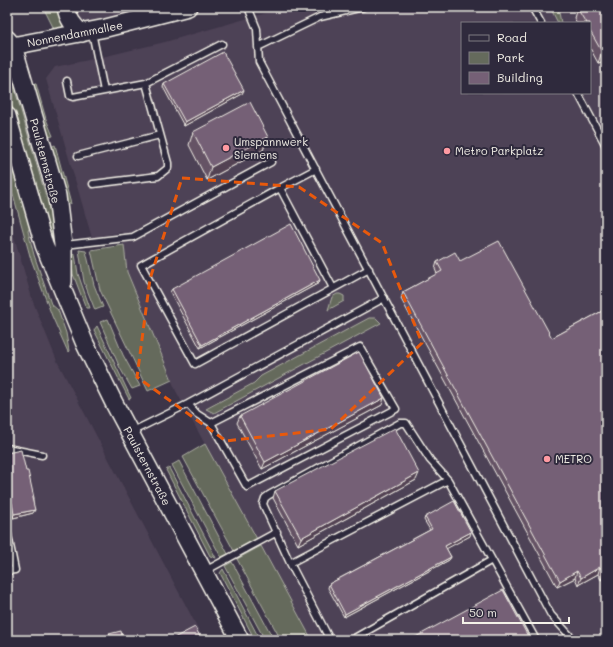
<svg xmlns="http://www.w3.org/2000/svg" width="613" height="647" viewBox="0 0 613 647" font-family="Mali,sans-serif">
	<style>
		.built { fill: #4e4256; fill-rule: evenodd }
		.green { fill: #656a5c; stroke: #acaea2 }
		.lines { fill: none; stroke-linecap: round; stroke-linejoin: round }
		.lane-casing { stroke: #f4f1e8; stroke-width: 9 }
		.secondary-casing { stroke: #f4f1e8; stroke-width: 20 }
		.lane { stroke: #2f2a3d; stroke-width: 6 }
		.secondary { stroke: #2f2a3d; stroke-width: 17 }
		.wall { fill: #655365; stroke: #f4f1e8 }
		.shaded-wall { fill: #524353; stroke: #f4f1e8 }
		.building { fill: #756076; stroke: #f4f1e8 }
		.marked { fill: none; stroke: #e8590c; stroke-width: 3; stroke-dasharray: 8 5; stroke-linejoin: round }
		.poi-dot { fill: #ff9aa2; stroke: #2f2a3d; stroke-width: 1.5 }
		.labels { text-anchor: middle; stroke-width: 4; stroke-linejoin: round; paint-order: stroke }
		.street-label { font-size: 11px; fill: #f4f1e8; stroke: #2f2a3d }
		.poi-label { font-size: 11px; fill: #f4f1e8; stroke: #2f2a3d; text-anchor: start }
	</style>
	<rect width="100%" height="100%" fill="#3d3548"/>
	<filter id="ink" filterUnits="userSpaceOnUse"><feTurbulence type="fractalNoise" baseFrequency=".025" numOctaves="2"/><feDisplacementMap in="SourceGraphic" scale="8" xChannelSelector="R" yChannelSelector="G"/><feConvolveMatrix kernelMatrix="1 2 1 2 8 2 1 2 1" color-interpolation-filters="sRGB"/></filter>
	<g filter="url(#ink)">
		<path class="built" d="M75 7H160L92 23 83 22 78 17Z
			M287 7H606V640H312L176 391 127 272 122 232 92 238 46 79 55 67 98 58 165 42ZM462 23H590V93H462Z
			M7 212 33 302 57 361 204 640H7Z"/>
		<path class="green" d="M43 7H58L59 14 65 28 55 31Z
			M550 7H558L561 23H558Z
			M13 83 51 214 55 237 53 242 50 240 7 90V84Z
			M33 84H36L46 119 53 136 48 137Z
			M7 143 31 225 28 231 34 255 51 304 58 310 66 333 69 351 68 352 52 316 30 256 7 172Z
			M55 145 71 204H67L51 147Z
			M124 245 127 272 172 380 148 391 100 290 91 250Z
			M79 250 86 251 94 285 103 307 95 310 84 282Z
			M75 254 78 274 90 308H86L73 274 71 255Z
			M337 294H340L344 296V301L328 310 332 297Z
			M369 318H376L381 323 214 413 206 409 254 383 261 376Z
			M108 319 123 355 140 386 132 389 120 368 100 322Z
			M97 326 131 398 129 399 94 330Z
			M205 444 257 539 234 551 183 457Z
			M179 461 228 554 221 557 172 465Z
			M169 468 216 558 210 556 166 470Z
			M261 546 312 640H281L237 559Z
			M232 562 274 640H265L225 566Z
			M223 569 260 640H255L220 573Z"/>
		<g class="lines">
			<defs>
				<path id="lane" d="M248 7 257 29 259 62 551 615 574 640
					M532 7 541 23
					M92 32 104 91
					M258 47 320 17 363 7
					M67 81 70 96 73 97 146 83 222 44
					M578 93 606 146
					M78 156 160 135
					M93 184 158 176 168 168V163L146 83
					M280 188 316 169
					M65 245 133 237 271 162
					M333 288 280 188 141 265 195 364 369 269
					M188 404 197 414 211 423 360 347 396 409 247 487 211 423
					M131 432 188 404 384 298
					M7 448 42 455
					M7 530 15 570 7 571
					M290 563 448 480
					M205 571 277 532
					M330 640 290 563 263 504 265 498 269 495 400 423H406L430 460 448 480 536 640
					M351 640 492 560"/>
				<path id="secondary" d="M66 7C68 19 73 26 82 33
					M7 39 13 46 57 196 63 245V282
					M7 47 106 28 188 7
					M7 116 44 245 85 344 114 403 240 640"/>
			</defs>
			<use href="#lane" class="lane-casing"/>
			<use href="#secondary" class="secondary-casing"/>
			<use href="#lane" class="lane"/>
			<use href="#secondary" class="secondary"/>
		</g>
		<path class="wall" d="M582 7H606V61L598 63 590 48V23H577L574 18 577 8Z
			M606 61V79L602 72Z
			M164 84 242 94 184 126 163 87Z
			M193 132 268 137 263 150 207 180 189 145Z
			M460 261 552 338 606 309V577L601 580 598 574 578 585 575 578 557 587 550 574 401 299 403 292 437 274 435 269 437 262Z
			M319 283 200 348 170 292 172 289Z
			M382 405 262 469 237 423 240 416Z
			M7 453 26 471 33 501V513L13 518 10 506 7 507Z
			M416 480 298 545 273 498 275 491Z
			M425 517 470 536 446 548 451 557 449 560 344 617 328 588 329 584 430 530 424 520Z
			M109 634 123 640H108L107 638Z"/>
		<path class="shaded-wall" d="M602 52H606V61L598 63Z
			M244 90 242 94 184 126 185 122Z
			M268 137 263 150 207 180 211 167Z
			M320 280 319 283 200 348 202 345Z
			M384 398 382 405 262 469 265 462Z
			M419 473 416 480 298 545 301 538Z
			M12 503 10 506 7 507V504Z
			M35 510 33 513 13 518 14 514Z
			M471 532 470 536 444 550 445 546Z
			M451 557 449 560 344 617 345 614Z
			M600 567 598 574 578 585 581 578Z
			M577 571 575 578 557 587 560 581Z
			M606 572V577L601 580 604 573Z"/>
		<path class="building" d="M582 7H606V52H602L590 31V23H586L577 8Z
			M223 52 244 90 185 122 164 84Z
			M250 102 268 137 211 167 193 132Z
			M291 224 320 280 202 345 172 289Z
			M499 241 552 338 606 309V572L604 573 600 567 581 578 577 571 560 581 552 567 403 292 442 271 437 262 455 252 460 261Z
			M359 352 384 398 265 462 240 416Z
			M395 428 419 473 301 538 275 491Z
			M21 450 26 471H28L34 498H32L35 510 14 514 12 503 7 504V453Z
			M454 501 471 532 445 546 451 557 345 614 329 584 432 529 425 517Z
			M503 590 530 640H410Z
			M195 627 202 640H170Z
			M121 631 123 640H110L109 634Z"/>
	</g>
	<path class="marked" d="M182 178 299 187 382 243 422 343 331 429 226 441 137 377 150 279Z"/>
	<g class="poi-dot">
		<circle cx="226" cy="148" r="4"/>
		<circle cx="447" cy="151" r="4"/>
		<circle cx="547" cy="459" r="4"/>
	</g>
	<g class="labels">
		<g class="street-label">
			<text transform="translate(75 34) rotate(-11)" y="4">Nonnendammallee</text>
			<text transform="translate(45 161) rotate(75)" y="4">Paulsternstraße</text>
			<text transform="translate(147 466) rotate(62)" y="4">Paulsternstraße</text>
		</g>
		<g class="poi-label">
			<text x="234" y="146">Umspannwerk<tspan x="234" dy="13">Siemens</tspan></text>
			<text x="455" y="155">Metro Parkplatz</text>
			<text x="555" y="463">METRO</text>
		</g>
	</g>
	<rect width="613" height="647" fill="none" stroke="#2f2a3d" stroke-width="24"/>
	<rect x="12" y="12" width="589" height="623" fill="none" stroke="#f4f1e8" stroke-width="1.5" filter="url(#ink)"/>
	<rect x="461" y="22" width="130" height="72" fill="#2f2a3d" stroke="#7e7a81"/>
	<rect x="469" y="35" width="20" height="6" fill="#2f2a3d" stroke="#7e7a81"/>
	<text x="497" y="42" font-size="12" fill="#f4f1e8">Road</text>
	<rect x="469" y="52" width="20" height="12" fill="#656a5c" stroke="#7e7a81"/>
	<text x="497" y="62" font-size="12" fill="#f4f1e8">Park</text>
	<rect x="469" y="72" width="20" height="12" fill="#756076" stroke="#7e7a81"/>
	<text x="497" y="82" font-size="12" fill="#f4f1e8">Building</text>
	<path d="M463 617v6h106v-6" fill="none" stroke="#f4f1e8" stroke-width="2"/>
	<text x="469" y="617" font-size="12" fill="#f4f1e8" stroke="#2f2a3d" stroke-width="3" paint-order="stroke">50 m</text>
</svg>
